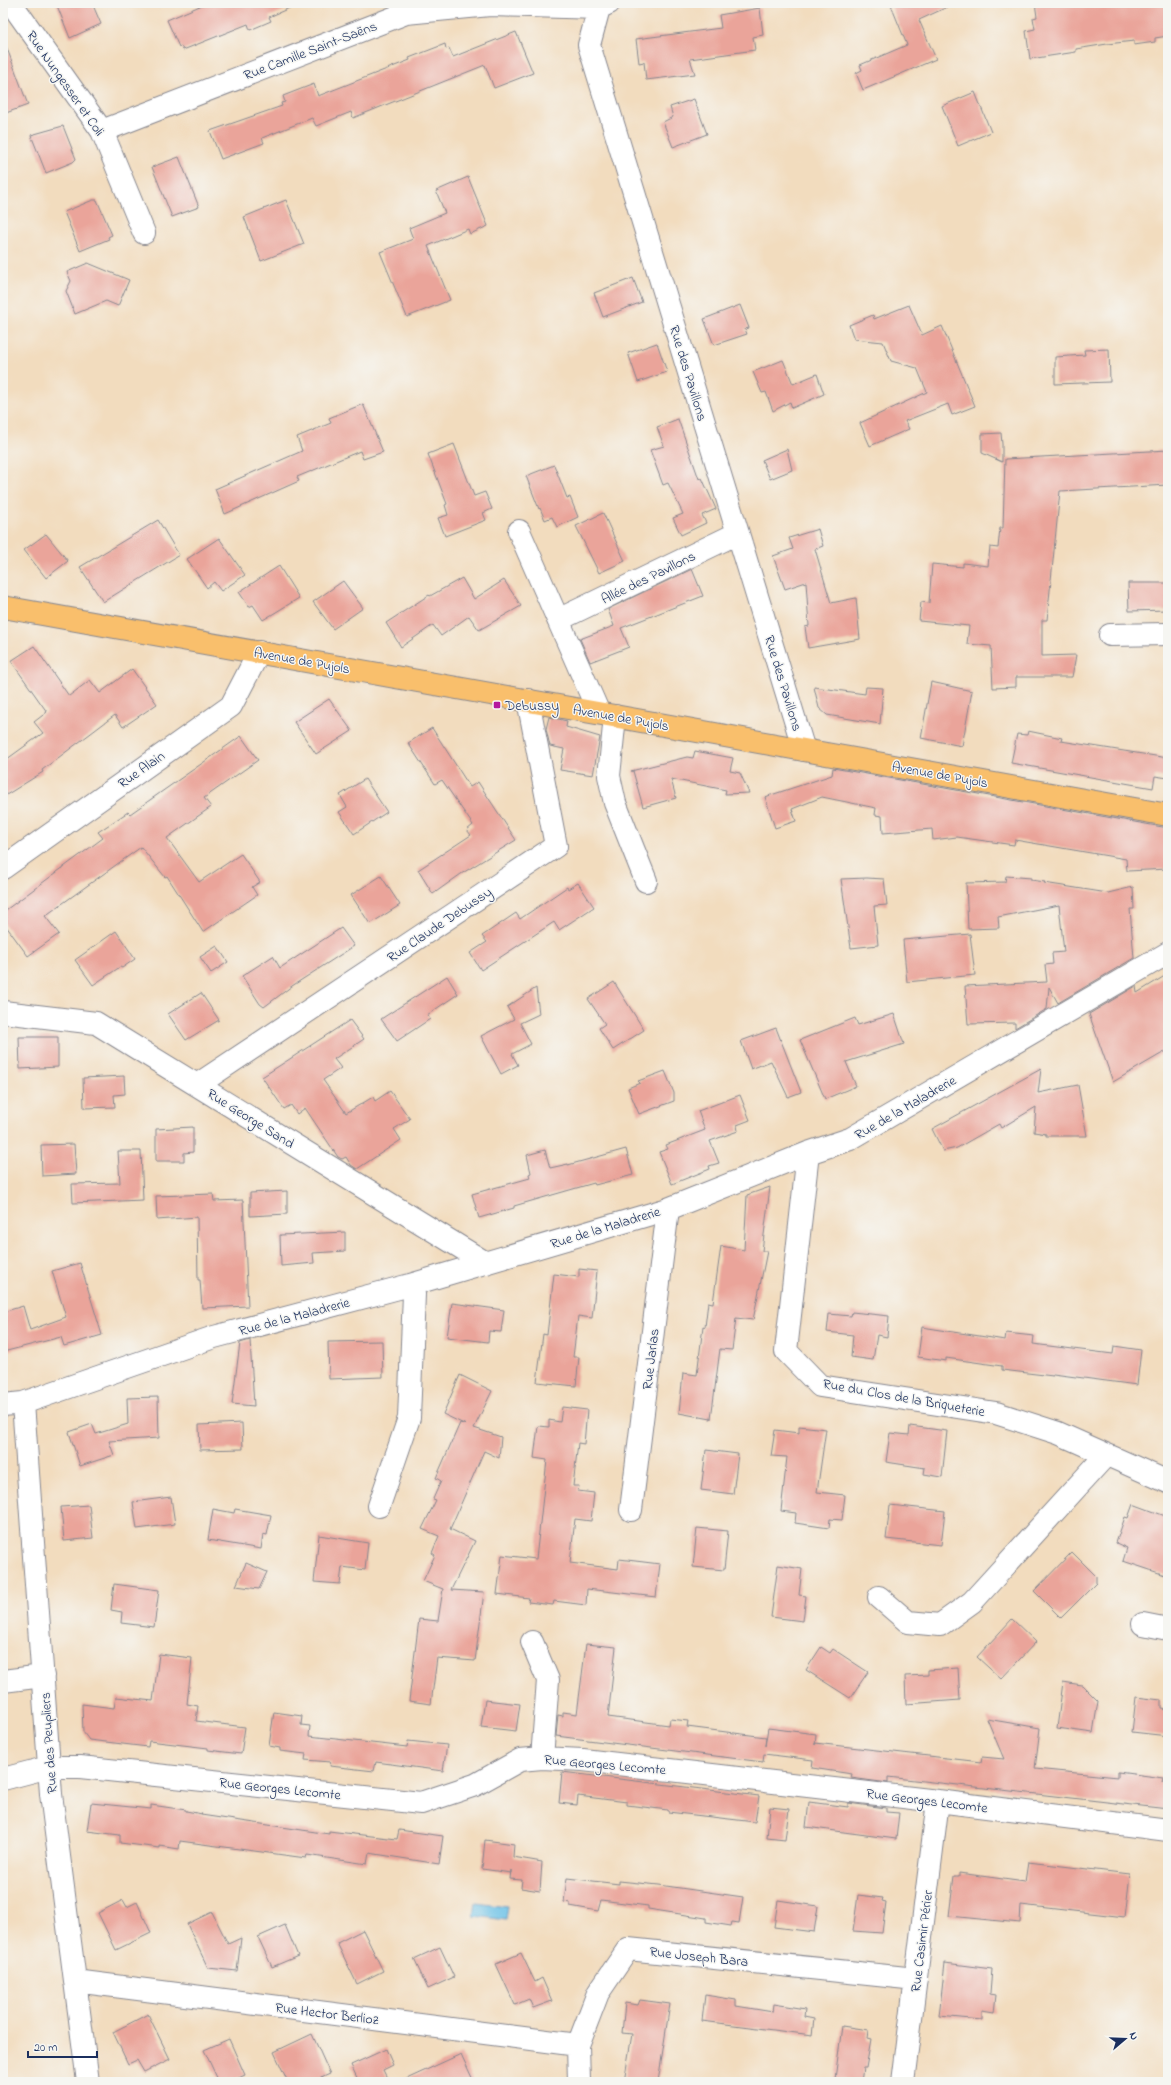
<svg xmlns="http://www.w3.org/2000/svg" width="1171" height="2085" viewBox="0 0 1171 2085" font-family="'Indie Flower',sans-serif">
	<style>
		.water { fill: #6ac1e7; stroke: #4278a2 }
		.building { fill: #eaa49a }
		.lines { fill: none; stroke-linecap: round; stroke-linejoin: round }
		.minor-casing { stroke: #86868e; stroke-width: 24 }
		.major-casing { stroke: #86868e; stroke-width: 24 }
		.minor { stroke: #fff; stroke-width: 22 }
		.major { stroke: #f9bf6c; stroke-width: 22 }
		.poi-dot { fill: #b5179e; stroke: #f6f6f2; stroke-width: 1.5 }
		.labels { text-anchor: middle; stroke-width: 3; stroke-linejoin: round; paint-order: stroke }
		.street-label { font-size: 14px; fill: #1b2f5e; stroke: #f6f6f2 }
		.poi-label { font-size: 14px; fill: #1b2f5e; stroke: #f6f6f2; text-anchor: start }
	</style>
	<rect width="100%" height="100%" fill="#f6f6f2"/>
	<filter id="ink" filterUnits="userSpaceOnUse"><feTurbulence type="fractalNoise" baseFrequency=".025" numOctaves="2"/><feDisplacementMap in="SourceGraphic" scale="8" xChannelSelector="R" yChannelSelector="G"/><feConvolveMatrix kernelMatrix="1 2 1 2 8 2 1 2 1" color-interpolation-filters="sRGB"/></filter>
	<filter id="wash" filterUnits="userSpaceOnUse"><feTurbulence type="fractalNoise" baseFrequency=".012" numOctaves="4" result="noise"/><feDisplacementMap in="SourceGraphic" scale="16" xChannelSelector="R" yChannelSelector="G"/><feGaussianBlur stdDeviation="0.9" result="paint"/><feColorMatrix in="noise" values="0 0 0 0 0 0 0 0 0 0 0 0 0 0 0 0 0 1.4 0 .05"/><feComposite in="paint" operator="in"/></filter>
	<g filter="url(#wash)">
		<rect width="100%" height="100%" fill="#f2dcbe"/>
		<path class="water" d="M476 1903 508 1907 506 1920 474 1916Z"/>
		<g id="blocks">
			<path class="building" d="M56 3H92L101 24 70 38Z
				M207 3H301L269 17 271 21 250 30 248 24 183 50 181 46 179 47 167 20Z
				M890 3H956L919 20 936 59 863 90 856 73 862 70 860 65 907 45Z
				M1035 3H1167L1168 36 1155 38V42L1134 45V41L1107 44 1076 49V52L1030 59 1026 31 1035 29 1033 18 1037 17Z
				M760 8 763 35 753 37 755 50 690 59 695 74 646 80 644 62 639 63 636 39 721 28 719 15Z
				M516 32 533 73 494 88 485 65 353 118 351 112 316 126 312 118 262 138 264 143 221 159 210 131 282 106 281 103 285 102 283 96 314 84 318 96 410 60 409 58 445 44 446 49 449 48 453 57Z
				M3 43H5L28 105 3 114Z
				M975 92 991 132 958 146 942 106Z
				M694 99 707 134 673 147 663 122 673 117 670 107Z
				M63 126 76 159 73 162 46 173 31 135Z
				M179 157 199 207 172 217 152 167Z
				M468 177 488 226 470 234 468 229 428 246 450 300 407 317 380 252 413 239 409 228 445 213 436 191Z
				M93 200H97L112 235 108 237 109 239 80 251 64 212Z
				M286 200 304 244 261 261 244 217Z
				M88 263 129 280 118 306 106 301 75 314 66 291 71 281 67 272Z
				M633 278 642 302 603 317 594 293Z
				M740 305 749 328 745 329 747 334 714 345 704 319Z
				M909 305 922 335 942 326 975 406 952 415 948 404 905 421 909 429 870 446 860 423 927 392 917 368 891 361 883 342 854 339 849 325 873 315 874 319Z
				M657 343 667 372 638 382 628 353Z
				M1109 349 1110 382 1055 384V357L1085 355 1084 350Z
				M783 360 793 384 817 374 824 394 792 408 790 402 773 411 766 392 762 393 753 372Z
				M363 404 383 452 363 459 360 451 297 477 299 481 225 514 215 489 302 451 297 437 331 423 329 418Z
				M678 419 699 479 702 478 716 509 702 515 706 523 681 535 673 518 683 514 668 483 663 485 650 450 664 446 657 427Z
				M1001 433 1002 444V462L982 453V434Z
				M454 444 474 496 485 492 492 509 483 513 486 520 445 536 438 518 448 515 445 505 447 504 428 454Z
				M787 449 792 470 770 479 762 460Z
				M1168 450V485L1060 491 1047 620H1042V656L1076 655 1072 677H1016V687L993 688 991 646 967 644 969 626 919 621 921 602 929 603 932 564 963 567V563L988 566 990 547 998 548 1000 528H1003L1005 459Z
				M554 465 567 498 570 497 578 517 557 527 552 517 545 520 540 508 539 509 526 476Z
				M603 513 625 561 599 573 576 526Z
				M158 520 179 555 103 602 80 567Z
				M818 529 823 546 815 549 831 603 856 598 860 639 808 648 805 627 809 626 806 582 785 589 773 556 793 549 789 538Z
				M46 534 68 561 46 578 24 550Z
				M219 538 245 575 221 591 214 582 207 588 187 559Z
				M279 566 299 598 263 620 253 605 249 607 239 592Z
				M692 569 703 596 621 628 629 647 590 662 580 639 614 626 608 609Z
				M462 578 474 599 504 580 521 606 479 630 469 616 441 636 433 625 401 647 386 623 429 595 430 596Z
				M343 581 363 608 333 629 313 602Z
				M1128 583H1168V610L1129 611Z
				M34 646 69 696 90 680 100 693 132 669 157 704 123 727 115 715 42 770 43 772 3 797V762L43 733 34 722 47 712 11 661Z
				M931 682 972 691 962 746 921 738Z
				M814 687 865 694 866 687 883 688 880 724 827 715 819 708Z
				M329 699 352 731 316 754 294 722Z
				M549 717 567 721 566 727 600 737 593 775 560 770 564 749 550 746 546 729Z
				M432 728 470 787 478 782 516 840 461 874 433 894 418 870 471 835 467 830 473 825 442 780 435 784 408 743Z
				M1028 731 1062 738 1061 741 1168 758V778L1155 776 1153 788 1011 763 1017 734 1027 735Z
				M241 736 258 760 204 798 211 807 167 838 199 882 241 854 260 882 252 887 257 895 203 932 167 876 165 877 141 847 45 916 59 934 28 956 3 922V912L103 838 98 832 128 812 130 814Z
				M695 751 733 758 730 771 740 773 749 793 725 794 726 790 671 779 676 798 643 807 633 771H631L687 757 693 758Z
				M833 768 1168 828V869L1127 871 1126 859 1015 840 1014 845 957 837 933 840 932 829 883 833 882 816 875 815 876 808 822 797 792 809 796 821 775 828 765 797 832 775Z
				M365 779 387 812 354 834 339 812 347 807 340 795Z
				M381 876 400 905 370 924 351 895Z
				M1006 876 1031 878V880L1045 882 1044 883 1108 893 1133 887 1134 909H1130L1134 958 1058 1003 1049 987 1047 1009 1015 1028V1023L968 1024 965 986 1047 982 1045 965 1053 964 1052 953 1064 952 1059 905 998 917 999 928 968 929 966 883 1005 882Z
				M867 878 884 879 887 905 874 906 878 945 851 948 841 879Z
				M578 883 594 907 559 930 554 922 481 970 470 953 487 942 482 936 516 913 520 919 567 887 568 889Z
				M341 928 354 946 292 986 264 1007 260 1004 242 976 273 956 280 968Z
				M116 931 135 959 122 968 120 967 93 985 75 960Z
				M970 934 975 975 907 982 903 940Z
				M217 946 228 962 211 973 200 957Z
				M1168 974V1050L1113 1082 1089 1014 1136 986 1137 993Z
				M447 976 458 994 427 1015 430 1019 397 1041 381 1019Z
				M614 982 644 1030 613 1050 599 1028 605 1024 588 999Z
				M536 988 539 1014 520 1023 531 1044 512 1054 518 1065 501 1074 481 1036 514 1019 507 1007Z
				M201 993 219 1020 186 1040 168 1014Z
				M894 1014 904 1044 846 1062 856 1086 825 1099 800 1040 855 1018 858 1025Z
				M350 1020 364 1039 334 1059 341 1068 323 1080 346 1113 373 1097 375 1101 390 1091 410 1119 394 1129 401 1140 357 1169 351 1165 346 1157 342 1159 338 1157 305 1108 297 1114 291 1105 284 1109 262 1077Z
				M776 1028 801 1092 788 1097 771 1061 751 1069 741 1041Z
				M19 1037H58V1067L20 1069Z
				M1041 1069 1038 1093 1078 1085 1087 1136H1046V1134L1034 1132 1036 1107 1001 1128 999 1124 957 1148 943 1151 932 1129Z
				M665 1071 674 1093V1101L639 1114 628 1088 640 1083 638 1081Z
				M124 1076 125 1094 114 1095 115 1107 84 1108 83 1078Z
				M740 1095 750 1120 737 1125 738 1131 710 1141 719 1163 709 1166 710 1169 672 1184 659 1152 668 1149 666 1145 705 1130 698 1111Z
				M193 1127V1152L184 1153V1161H156V1129Z
				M74 1144 76 1174 42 1176 41 1145Z
				M626 1149 633 1175 595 1185 594 1183 514 1206V1208L479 1218 472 1194 530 1178 529 1174 531 1173 527 1155 545 1150 550 1168 568 1164V1165Z
				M118 1151H141L143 1200 73 1203 72 1184 120 1183Z
				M770 1187 762 1251H767L753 1320 736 1318 732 1350 720 1349 711 1419 679 1413 683 1373 697 1375 703 1326 705 1327 708 1302 713 1303 721 1246 744 1250 747 1195Z
				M287 1191V1214L250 1216V1193Z
				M213 1194 214 1201 243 1200 248 1306 202 1308 200 1280H198L197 1217 157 1220 156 1196Z
				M345 1232V1251L313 1253 314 1263 281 1266 280 1235Z
				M80 1263 102 1335 64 1346 61 1337 3 1352V1312L23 1306 30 1330 66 1317 52 1271Z
				M579 1269 597 1271 592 1318 578 1316 573 1357H579L576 1386 537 1382 543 1334 547 1335 554 1274 579 1277Z
				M452 1303 504 1310 501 1332 489 1331 488 1342 447 1337Z
				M852 1312 889 1316 887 1337 877 1335 873 1360 851 1357 853 1335 827 1332 829 1314 851 1316Z
				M922 1327 1005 1340 1006 1333 1034 1336 1033 1344 1113 1354 1114 1346 1141 1350 1137 1385 1053 1374V1376L1002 1370V1366L946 1358V1361L918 1357Z
				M250 1340 254 1406 232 1404 240 1343Z
				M382 1341 383 1377 329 1379 328 1342Z
				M460 1375 492 1391 474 1428 501 1437 499 1458 484 1451 450 1529 475 1541 451 1590 484 1592 475 1661 437 1658 431 1704 409 1701 419 1619 438 1621 443 1589 423 1581 435 1555 432 1553 439 1536 422 1529 436 1500 433 1499 441 1481 436 1478 460 1423 466 1425 443 1414Z
				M158 1397 159 1438 109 1441 114 1455 80 1466 69 1432 92 1424 96 1434 128 1424 127 1398Z
				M562 1407 587 1410 584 1444 578 1443 573 1486H579L578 1491 594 1493 591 1521 575 1519 570 1563 618 1569 619 1559 660 1564 656 1597 587 1589 586 1605 554 1601 553 1605 528 1602 529 1598 497 1594 502 1555 536 1559 547 1460 534 1458 538 1426 549 1427V1420L560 1422Z
				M242 1423 243 1449 200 1450 199 1425Z
				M799 1426 826 1429 817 1492 845 1495 842 1520 830 1519 829 1528 795 1523 796 1513 781 1511 787 1457 771 1456 775 1430 799 1433Z
				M910 1426 947 1431 942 1477 924 1474 925 1468 886 1462 890 1433 909 1435Z
				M706 1450 738 1454 733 1494 701 1490Z
				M171 1497 175 1524 137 1529 133 1502Z
				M1133 1504 1168 1517V1576L1123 1561 1127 1548 1116 1543 1125 1517 1128 1518Z
				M89 1505 93 1538 64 1541 61 1507Z
				M890 1505 945 1511 941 1545 886 1539Z
				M213 1509 234 1513 235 1509 271 1515 267 1535 263 1534 261 1549 208 1540Z
				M697 1528 728 1531 724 1570 693 1567Z
				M319 1535 368 1543 365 1570 342 1567 340 1584 314 1582Z
				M1072 1552 1096 1576V1583L1061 1618 1034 1591Z
				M246 1563 267 1572 259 1589 236 1586Z
				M778 1565 802 1569 799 1595 806 1596 803 1621 771 1617Z
				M114 1584 159 1590 154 1627 121 1623 122 1612 111 1610Z
				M1012 1619 1036 1642 1001 1679 977 1657Z
				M586 1644 616 1647 608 1717 669 1725 670 1719 688 1721 687 1727 766 1737 765 1746 768 1728 816 1734 815 1745V1743L981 1762 982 1757 1004 1759 987 1719 1040 1728 1035 1769 1118 1777V1772L1164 1778 1163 1782H1168V1809L888 1777V1783L851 1778 852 1774 812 1768 813 1760 764 1754 763 1762 556 1736 558 1715 563 1716V1712L577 1714Z
				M821 1647 830 1653 833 1649 868 1672 850 1698 806 1670Z
				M159 1654 192 1658 187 1704 198 1706 196 1721 245 1727 241 1754 208 1750V1748L149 1741 148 1747 89 1740 83 1732 82 1704 114 1708 116 1697 153 1701Z
				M958 1668 960 1700 906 1704 905 1676 928 1675V1670Z
				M1063 1682 1082 1685 1098 1701 1093 1733 1057 1728Z
				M1136 1697 1161 1700V1709L1168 1710V1736L1132 1732Z
				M485 1700 520 1704 516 1731 481 1727Z
				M274 1712 302 1716 301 1725 310 1726 309 1736 407 1747 408 1741 447 1745 443 1771 376 1762 374 1771 330 1766 331 1762 305 1760 306 1754 280 1751V1748L269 1746Z
				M562 1772 759 1796 755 1822 668 1812V1810L627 1805V1802L578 1796 577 1805 559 1803Z
				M809 1802 848 1807V1803L886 1808V1812L899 1813 896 1839 806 1827Z
				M91 1803 151 1809V1805L186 1810V1811L202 1814 201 1815 329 1834V1831L337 1832 397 1839 399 1830 443 1836 439 1864 369 1853 367 1864 307 1855 306 1858 180 1841 179 1849 160 1846V1848L120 1843V1835L87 1831Z
				M770 1807 789 1809 785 1840 767 1838Z
				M485 1840 514 1844 513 1857 542 1862 540 1891 521 1888 522 1880 510 1879 511 1870V1873L482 1869Z
				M1028 1862 1130 1874 1125 1917 1021 1905 1020 1923 949 1916 954 1876H959V1873L1025 1882Z
				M567 1878 619 1884V1881L659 1885 743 1897 739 1923 732 1922 731 1926 706 1922V1918L648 1909V1906L601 1900 598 1911 570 1906V1903L564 1902Z
				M858 1895 883 1898 882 1901 886 1902 882 1933 853 1931Z
				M123 1900 127 1907 137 1902 151 1933 116 1950 98 1913Z
				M778 1900 818 1906 814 1932 774 1927Z
				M212 1912 228 1944 241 1938 237 1971 208 1968 187 1924Z
				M285 1925 298 1956 272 1967 258 1937Z
				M363 1930 383 1971 357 1984 337 1943Z
				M440 1947 454 1977 428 1989 414 1959Z
				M521 1953 535 1982 542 1978 552 2001 533 2008 529 1999 515 2005 496 1964Z
				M945 1963 992 1969 990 1994 996 1995 994 2013 982 2011V2020L939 2016Z
				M705 1995 736 2000V2006L773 2012 774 2004 805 2009 804 2017 814 2019 812 2035 702 2021Z
				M640 2000 670 2004 658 2082H624L632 2034 622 2033 625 2003 638 2005Z
				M148 2014 170 2059 144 2072 137 2060 128 2064 113 2032Z
				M842 2026 868 2030 867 2039 871 2040 866 2068H863L861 2082 835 2079Z
				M312 2034 330 2074 312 2082H288L274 2052Z
				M229 2039 245 2075 230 2082H219L204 2050Z
				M386 2049 393 2065 383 2070 389 2082H359L351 2065Z
				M461 2054 474 2082H400Z"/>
		</g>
	</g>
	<g filter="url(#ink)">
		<use href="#blocks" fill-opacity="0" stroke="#86868e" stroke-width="1"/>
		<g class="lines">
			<defs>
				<path id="minor" d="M11 3 102 131 144 233
					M609 3 599 8 589 45 804 750
					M102 131 406 13 490 5 599 8
					M519 531 599 713
					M558 620 738 533
					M1110 635 1168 634
					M615 716 609 776 615 803 646 881
					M3 868 231 706 259 652
					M3 1012 96 1023 486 1263
					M197 1085 556 846 528 700
					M808 1153 786 1351 820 1386 996 1413 1058 1433 1168 1482
					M23 1403 51 1794 88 2082
					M3 1405 23 1403 214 1337 410 1285 668 1209 808 1153 850 1139 1168 953
					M379 1506 409 1418 414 1294 410 1285
					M631 1510 668 1209
					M879 1597 908 1622 940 1625 972 1602 1106 1455
					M1143 1624 1168 1629
					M532 1642 548 1680 542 1758
					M3 1681 43 1676
					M3 1779 49 1767H80L421 1803 475 1785 520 1760 542 1758 583 1760 938 1801 1168 1830
					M75 1981 578 2045
					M579 2082 578 2045 598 1993 628 1949 916 1979
					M903 2082 938 1801"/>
				<path id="major" d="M3 607 1168 815"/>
			</defs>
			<use href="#minor" class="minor-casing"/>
			<use href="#major" class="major-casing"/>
			<use href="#minor" class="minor"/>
			<use href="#major" class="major"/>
		</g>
	</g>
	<rect class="poi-dot" x="493" y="701" width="8" height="8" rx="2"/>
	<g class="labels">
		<g class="street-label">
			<text transform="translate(310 50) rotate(-21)" y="5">Rue Camille Saint-Saëns</text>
			<text transform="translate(66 83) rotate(55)" y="5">Rue Nungesser et Coli</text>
			<text transform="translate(689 373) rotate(73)" y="5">Rue des Pavillons</text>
			<text transform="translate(648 577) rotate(-26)" y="5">Allée des Pavillons</text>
			<text transform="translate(302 660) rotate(10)" y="5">Avenue de Pujols</text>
			<text transform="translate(784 683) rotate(73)" y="5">Rue des Pavillons</text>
			<text transform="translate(621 717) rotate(10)" y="5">Avenue de Pujols</text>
			<text transform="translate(141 769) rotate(-35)" y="5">Rue Alain</text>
			<text transform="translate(940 774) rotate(10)" y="5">Avenue de Pujols</text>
			<text transform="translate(439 924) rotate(-34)" y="5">Rue Claude Debussy</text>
			<text transform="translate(905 1107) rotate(-30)" y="5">Rue de la Maladrerie</text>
			<text transform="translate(251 1118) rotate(32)" y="5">Rue George Sand</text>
			<text transform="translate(605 1227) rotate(-17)" y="5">Rue de la Maladrerie</text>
			<text transform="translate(294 1316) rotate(-15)" y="5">Rue de la Maladrerie</text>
			<text transform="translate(650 1359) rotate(-83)" y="5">Rue Jarlas</text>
			<text transform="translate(904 1397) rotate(10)" y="5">Rue du Clos de la Briqueterie</text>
			<text transform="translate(48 1743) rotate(-94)" y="5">Rue des Peupliers</text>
			<text transform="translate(605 1764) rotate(5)" y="5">Rue Georges Lecomte</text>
			<text transform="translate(280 1788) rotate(6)" y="5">Rue Georges Lecomte</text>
			<text transform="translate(927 1800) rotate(7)" y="5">Rue Georges Lecomte</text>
			<text transform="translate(921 1941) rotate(-83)" y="5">Rue Casimir Périer</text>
			<text transform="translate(699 1956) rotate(6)" y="5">Rue Joseph Bara</text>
			<text transform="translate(327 2013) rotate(7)" y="5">Rue Hector Berlioz</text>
		</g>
		<g class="poi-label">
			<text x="505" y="710">Debussy</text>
		</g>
	</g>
	<rect width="1171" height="2085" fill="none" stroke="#f6f6f2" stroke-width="16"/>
	<g transform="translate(1125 2039) rotate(71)" stroke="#f6f6f2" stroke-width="3" paint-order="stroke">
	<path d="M0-3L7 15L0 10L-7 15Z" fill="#1b2f5e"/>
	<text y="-6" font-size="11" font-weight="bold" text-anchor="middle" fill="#1b2f5e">N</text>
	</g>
	<path d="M28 2051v6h69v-6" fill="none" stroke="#1b2f5e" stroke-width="2"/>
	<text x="34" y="2051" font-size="12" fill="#1b2f5e" stroke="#f6f6f2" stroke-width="3" paint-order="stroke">20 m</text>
</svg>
